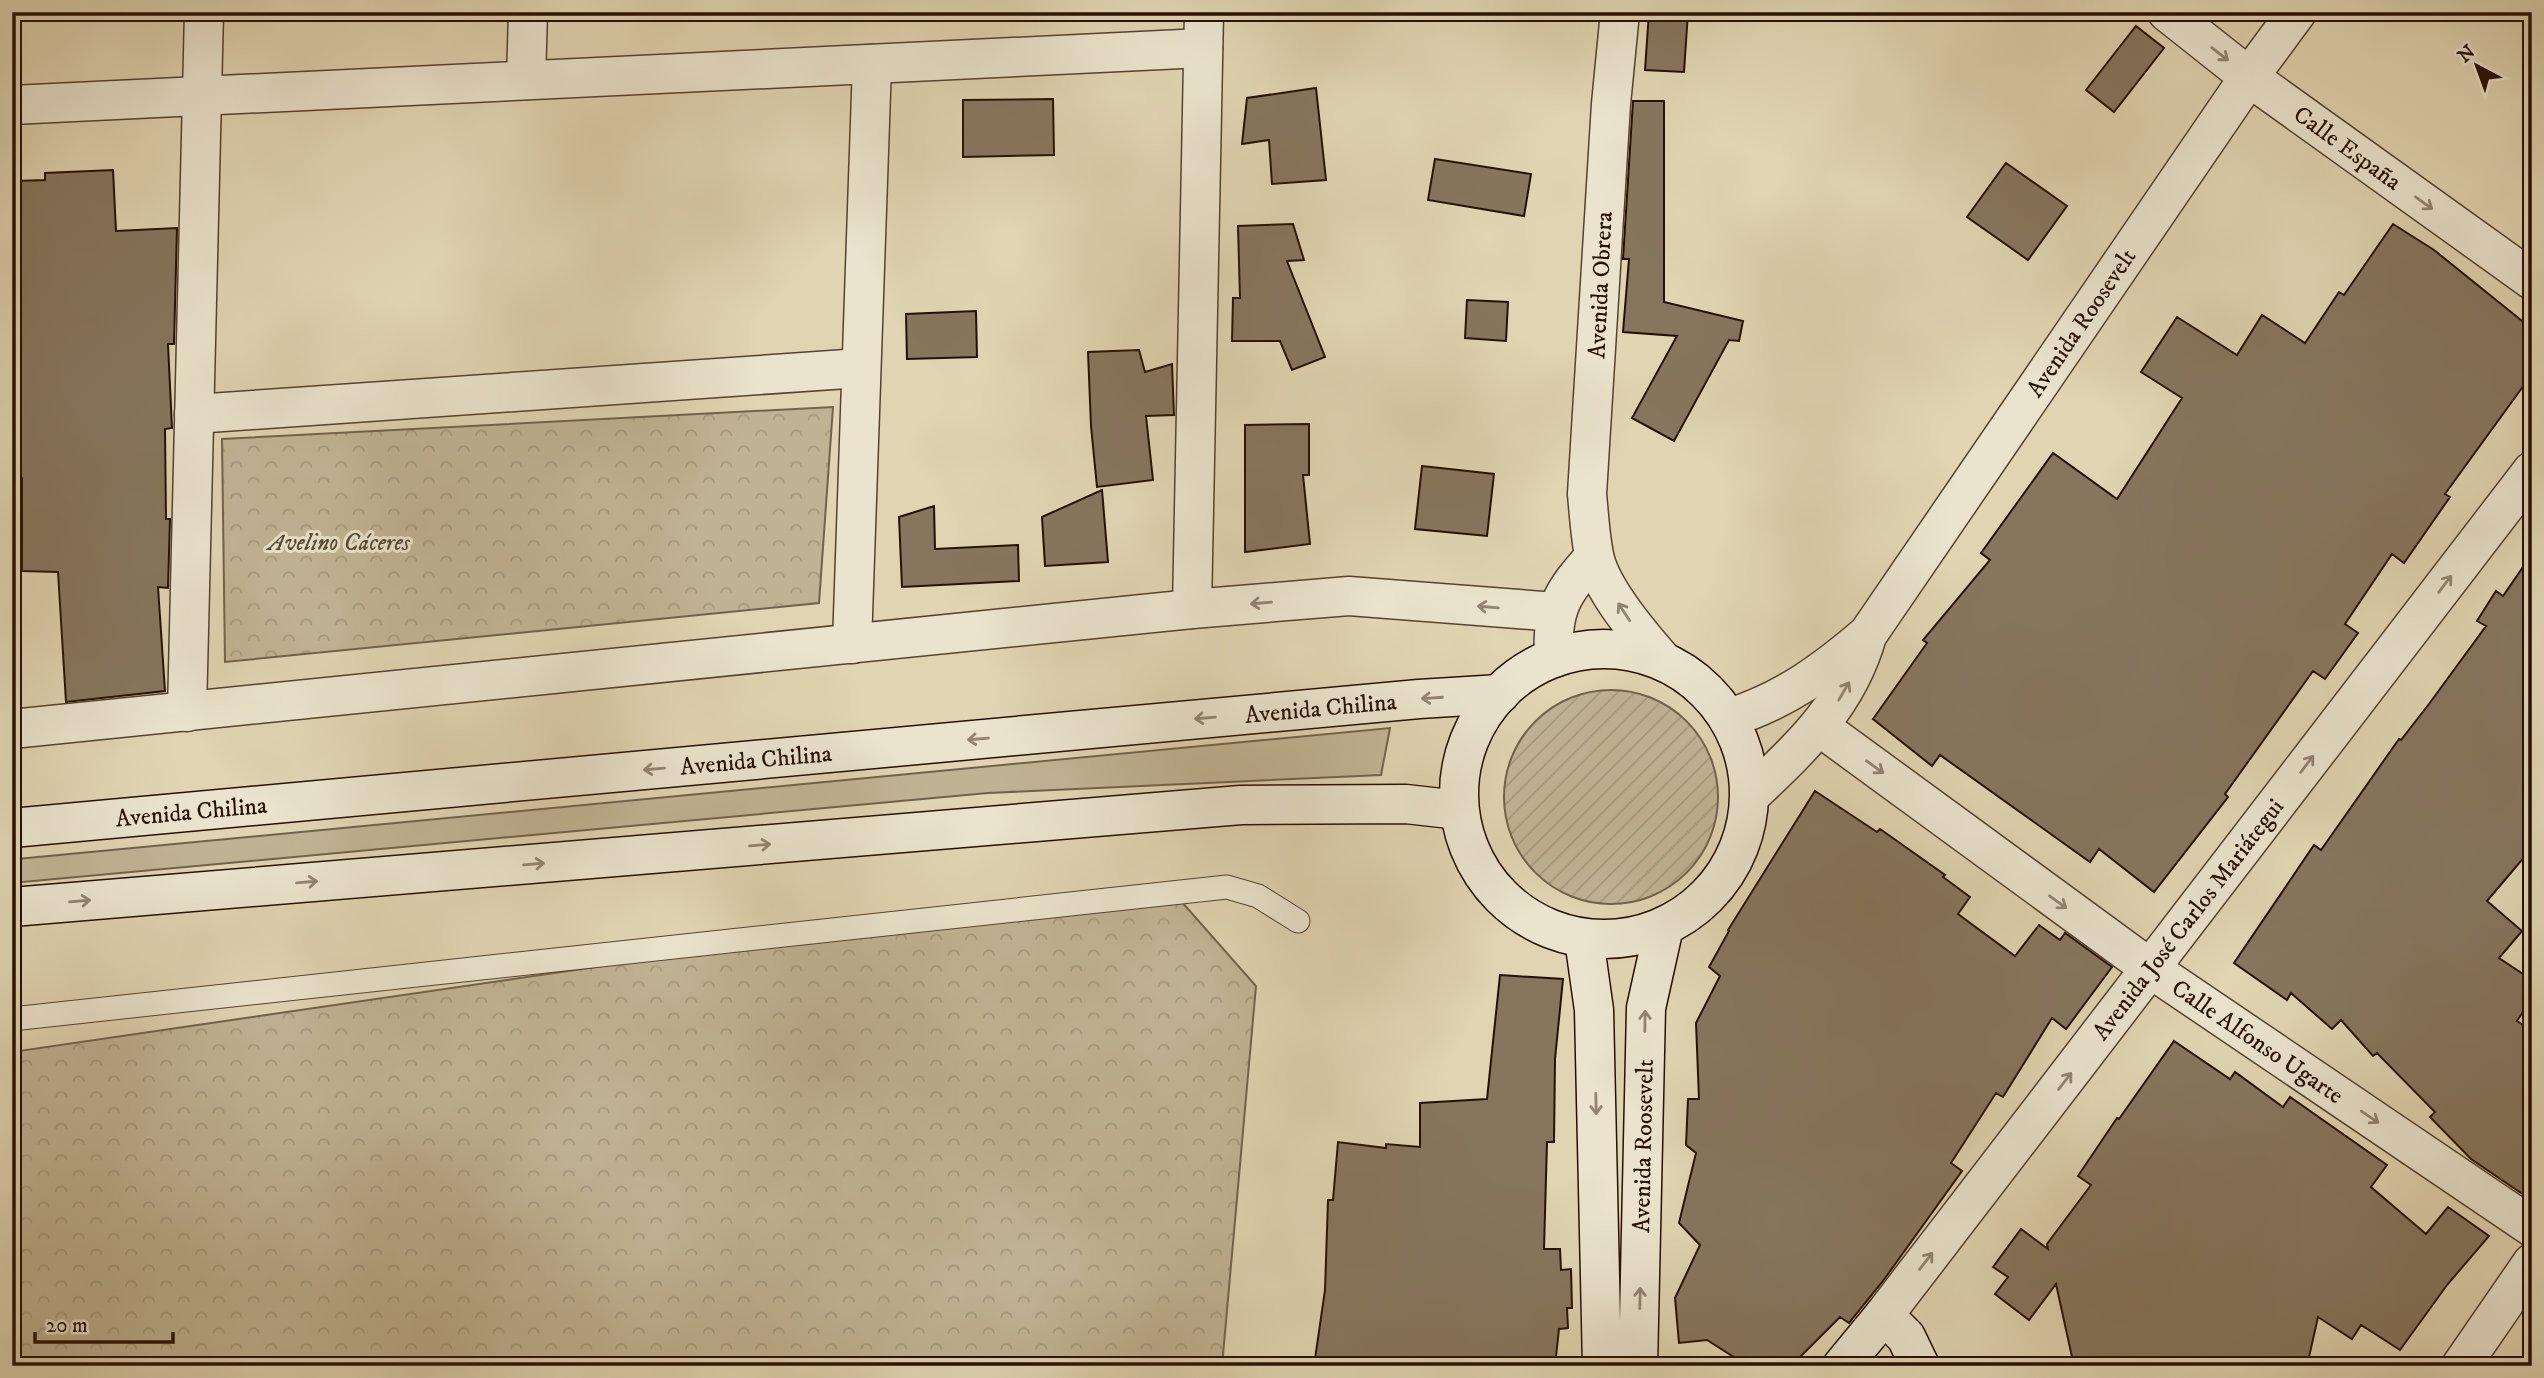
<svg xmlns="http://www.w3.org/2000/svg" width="2544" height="1378" viewBox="0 0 2544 1378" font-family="'IM FELL DW Pica',serif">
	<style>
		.grass { fill: #c0b394; stroke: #72624c; stroke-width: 2 }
		.forest { fill: url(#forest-crowns); stroke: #72624c; stroke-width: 2 }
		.garden { fill: url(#garden-furrows); stroke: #72624c; stroke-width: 2 }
		.building { fill: #86765e; stroke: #251103; stroke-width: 2 }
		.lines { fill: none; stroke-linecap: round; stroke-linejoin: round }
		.service-casing { stroke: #54422f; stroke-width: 25 }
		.minor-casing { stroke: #54422f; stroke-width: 41 }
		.tertiary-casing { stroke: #54422f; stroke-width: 41 }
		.secondary-casing { stroke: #251103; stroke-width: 41 }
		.service { stroke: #ebe3cd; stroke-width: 23 }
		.minor { stroke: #ebe3cd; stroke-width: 38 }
		.tertiary { stroke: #ebe3cd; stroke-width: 38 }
		.secondary { stroke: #ebe3cd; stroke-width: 38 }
		.oneway { stroke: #928472 }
		.labels { text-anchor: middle; stroke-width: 6; stroke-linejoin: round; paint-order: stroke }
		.street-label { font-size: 24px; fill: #251103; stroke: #ebe3cd }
		.park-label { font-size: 24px; font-style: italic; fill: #5b4a36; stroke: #ebe3cd }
	</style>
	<defs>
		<pattern id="forest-crowns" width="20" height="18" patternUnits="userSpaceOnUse" patternTransform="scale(1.75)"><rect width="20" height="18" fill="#c0b394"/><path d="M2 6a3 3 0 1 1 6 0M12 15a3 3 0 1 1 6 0" fill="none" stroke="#a5997e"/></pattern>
		<pattern id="garden-furrows" width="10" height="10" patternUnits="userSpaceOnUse" patternTransform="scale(1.75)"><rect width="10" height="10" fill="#c0b394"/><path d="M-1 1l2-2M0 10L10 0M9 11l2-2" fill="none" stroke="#a5997e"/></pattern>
	</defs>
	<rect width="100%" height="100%" fill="#e0d4b2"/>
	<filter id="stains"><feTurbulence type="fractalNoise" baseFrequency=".00286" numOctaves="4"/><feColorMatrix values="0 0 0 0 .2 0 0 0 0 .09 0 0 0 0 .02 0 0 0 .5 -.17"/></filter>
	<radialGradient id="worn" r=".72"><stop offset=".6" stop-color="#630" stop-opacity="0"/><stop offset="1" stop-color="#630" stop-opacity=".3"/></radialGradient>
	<path class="grass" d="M1390 728 1381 775 988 793 12 883V859H17Z"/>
	<path class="forest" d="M833 407 819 603 225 662 222 439Z
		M1166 884 1256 986 1222 1366H12V1052Z"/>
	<path class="garden" d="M1504 797a107 107 0 1 1 214 0a107 107 0 1 1-214 0Z"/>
	<path class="building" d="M1649 12H1688L1684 72 1645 70Z
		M2136 26 2164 48 2114 112 2086 90Z
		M1316 88 1326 180 1272 184 1269 140 1242 144 1247 98Z
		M1053 99 1054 155 963 157V100Z
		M1633 101H1664V302L1743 321 1739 341 1729 340 1674 441 1632 418 1677 336 1623 332 1629 259H1623Z
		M1435 159 1531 174 1524 216 1428 200Z
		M2006 163 2067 206 2028 260 1967 217Z
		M113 170 116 231 177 228 174 344H168L172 428 165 429 166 519H170L168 588 158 587 165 691 66 702 58 572 22 571V478L13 479 12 456V191H15L16 181 45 180V173Z
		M1293 224 1304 260 1287 261 1325 357 1292 370 1280 341H1232L1233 298H1240L1238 226Z
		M2393 224 2434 250 2532 329V374L2445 494 2450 497 2404 563 2392 554 2345 624 2358 633 2325 679 2313 671 2225 794 2228 797 2154 892 2099 849 2090 862 1940 755 1932 766 1873 719 1927 643 1923 640 1990 560 1981 553 2053 453 2117 499 2182 398 2141 372 2177 317 2237 355 2262 315 2305 343 2339 292 2344 295Z
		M1467 300 1508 302 1506 341 1465 338Z
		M976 311 977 357 907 359 906 314Z
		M1139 350 1145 372 1172 364 1174 415 1146 416 1153 480 1097 487 1091 426 1088 352Z
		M1309 424V475H1303L1310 544 1245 552V425Z
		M1422 466 1494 474 1487 536 1415 529Z
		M1102 490 1108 562 1045 566 1042 517Z
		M934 506 935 549 1018 545 1019 581 902 587 899 517Z
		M2532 554V848L2487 901 2522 931 2499 958 2532 980V998L2517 1021 2532 1031V1186L2524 1195 2471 1159 2430 1117 2435 1112 2377 1053 2373 1056 2341 1020 2332 1029 2291 993 2287 1000 2234 963 2314 845 2321 850 2399 739 2401 740 2429 704 2486 626 2477 621 2496 591 2503 596Z
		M1815 791 1877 832 1880 829 1945 875 1943 877 1970 897 1958 914 2015 956 2039 925 2060 940 2065 933 2112 967 2066 1029 2052 1018 2003 1097 1996 1093 1951 1163 1962 1171 1883 1281 1849 1323 1840 1317 1791 1366H1748L1707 1340 1679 1343 1675 1298 1700 1245 1679 1223 1696 1153 1686 1145 1688 1099H1699L1696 1023 1720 976 1709 967 1729 931 1728 930Z
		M1500 975 1563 979 1555 1059 1554 1142H1547L1544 1249H1560L1561 1270 1571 1269 1572 1308H1567L1568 1328 1559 1329 1555 1366H1314L1325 1290 1328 1200H1333L1338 1142 1386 1148V1144L1420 1147V1103L1487 1099Z
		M2174 1041 2230 1079 2235 1072 2283 1107 2290 1097 2387 1165 2371 1187 2426 1234 2448 1207 2489 1236 2447 1285 2400 1350 2361 1325 2352 1339 2318 1317 2307 1366H2074L2056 1284 2029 1320 1995 1294 2008 1277 1993 1267 2021 1229 2048 1249 2047 1244 2091 1185 2078 1176 2117 1118 2119 1119Z"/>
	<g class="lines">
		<defs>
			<path id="service" d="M12 1019 1227 887 1258 896 1298 921"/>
			<g id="minor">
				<path id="s1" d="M2167 12 2249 77 2532 280"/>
				<path d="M526 80 528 12"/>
				<path d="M12 105 1203 48"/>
				<path d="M194 414 861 368"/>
				<path d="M1192 609 1204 12"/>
				<path d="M852 644 872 64"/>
				<path d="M187 712 204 12"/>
				<path id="s2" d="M1820 727 2151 969 2532 1227"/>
				<path d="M12 729 1192 609 1349 596 1556 612"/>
				<path d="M2461 1366 2532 1263"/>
			</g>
			<g id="tertiary">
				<path d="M1620 12 1611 104 1587 494C1589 514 1590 535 1594 555 1600 588 1640 635 1663 661"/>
				<path d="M1554 658C1551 610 1562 592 1594 557"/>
				<path id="s3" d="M1729 718C1784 701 1825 671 1868 634L2249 77 2297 12"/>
				<path d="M1750 796C1801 747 1847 706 1867 636"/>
				<path id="s4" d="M1884 1315 2532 471"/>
			</g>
			<g id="secondary">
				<circle cx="1604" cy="794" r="145"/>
				<path id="s5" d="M12 828 1419 699 1500 694"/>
				<path d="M12 907 1241 805 1406 804 1459 810"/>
				<path d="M1584 939 1594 1010 1602 1366"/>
				<path id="s6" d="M1638 1366 1646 1008 1664 927"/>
				<path d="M1842 1366 1884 1315 1906 1337 1920 1366"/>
			</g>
		</defs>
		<use href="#service" class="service-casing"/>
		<use href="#minor" class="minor-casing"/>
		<use href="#tertiary" class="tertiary-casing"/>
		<use href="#secondary" class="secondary-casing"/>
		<use href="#service" class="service"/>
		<use href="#minor" class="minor"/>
		<use href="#tertiary" class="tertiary"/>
		<use href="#secondary" class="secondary"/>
	</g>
	<defs><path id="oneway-shaft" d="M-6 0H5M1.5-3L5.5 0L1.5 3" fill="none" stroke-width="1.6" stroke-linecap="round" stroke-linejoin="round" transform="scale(1.75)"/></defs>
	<g class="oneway">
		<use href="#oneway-shaft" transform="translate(2220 54) rotate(38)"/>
		<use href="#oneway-shaft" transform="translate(2424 203) rotate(36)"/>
		<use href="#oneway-shaft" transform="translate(2445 584) rotate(-53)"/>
		<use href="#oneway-shaft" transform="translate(1261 603) rotate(175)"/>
		<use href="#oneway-shaft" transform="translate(1488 607) rotate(-175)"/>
		<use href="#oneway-shaft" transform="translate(1624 612) rotate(-123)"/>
		<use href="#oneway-shaft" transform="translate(1844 691) rotate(-60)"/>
		<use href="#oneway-shaft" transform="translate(1432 698) rotate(176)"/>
		<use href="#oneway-shaft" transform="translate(1205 718) rotate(175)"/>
		<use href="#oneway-shaft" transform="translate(978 739) rotate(175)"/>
		<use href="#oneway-shaft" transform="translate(2307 764) rotate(-53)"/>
		<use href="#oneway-shaft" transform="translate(1875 767) rotate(36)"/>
		<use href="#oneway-shaft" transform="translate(654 769) rotate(175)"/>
		<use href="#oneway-shaft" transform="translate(760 845) rotate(-5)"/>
		<use href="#oneway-shaft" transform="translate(534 864) rotate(-5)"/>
		<use href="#oneway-shaft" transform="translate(307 882) rotate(-5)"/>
		<use href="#oneway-shaft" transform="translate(80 901) rotate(-5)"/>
		<use href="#oneway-shaft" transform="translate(2058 902) rotate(36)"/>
		<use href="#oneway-shaft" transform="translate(1645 1021) rotate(-89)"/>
		<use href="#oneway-shaft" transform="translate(2065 1081) rotate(-52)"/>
		<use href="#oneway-shaft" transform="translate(1596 1104) rotate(89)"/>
		<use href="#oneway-shaft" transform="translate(2370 1117) rotate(34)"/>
		<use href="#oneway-shaft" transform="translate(1926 1261) rotate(-52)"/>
		<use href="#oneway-shaft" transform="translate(1640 1298) rotate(-89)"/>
	</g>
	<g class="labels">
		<g class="street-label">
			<text dy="8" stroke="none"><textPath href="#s1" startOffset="226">Calle España</textPath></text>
			<text transform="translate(1600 285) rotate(-87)" y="8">Avenida Obrera</text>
			<text dy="8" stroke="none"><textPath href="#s3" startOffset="541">Avenida Roosevelt</textPath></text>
			<text dy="8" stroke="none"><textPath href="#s5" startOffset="1314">Avenida Chilina</textPath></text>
			<text dy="8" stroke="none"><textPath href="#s5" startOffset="747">Avenida Chilina</textPath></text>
			<text dy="8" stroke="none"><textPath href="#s5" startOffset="180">Avenida Chilina</textPath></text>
			<text dy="8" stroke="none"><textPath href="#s4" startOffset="499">Avenida José Carlos Mariátegui</textPath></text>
			<text dy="8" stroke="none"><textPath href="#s2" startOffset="539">Calle Alfonso Ugarte</textPath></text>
			<text dy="8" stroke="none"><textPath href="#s6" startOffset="220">Avenida Roosevelt</textPath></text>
		</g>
		<g class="park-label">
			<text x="339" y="550">Avelino Cáceres</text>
		</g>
	</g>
	<rect width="2544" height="1378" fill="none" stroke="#e0d4b2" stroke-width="42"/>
	<rect x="14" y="14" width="2516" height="1350" fill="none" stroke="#251103" stroke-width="3.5"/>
	<rect x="21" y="21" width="2502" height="1336" fill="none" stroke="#251103" stroke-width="2"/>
	<g transform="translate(2477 66) rotate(319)" stroke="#ebe3cd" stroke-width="5" paint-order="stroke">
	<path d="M0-5L12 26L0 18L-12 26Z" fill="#251103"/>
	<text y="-10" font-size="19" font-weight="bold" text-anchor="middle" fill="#251103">N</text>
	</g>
	<path d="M35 1332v10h138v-10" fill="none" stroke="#251103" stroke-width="3.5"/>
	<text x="46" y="1332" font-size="21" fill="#251103" stroke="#ebe3cd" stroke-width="5" paint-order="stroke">20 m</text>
	<rect width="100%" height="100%" filter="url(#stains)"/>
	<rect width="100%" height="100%" fill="url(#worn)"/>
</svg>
